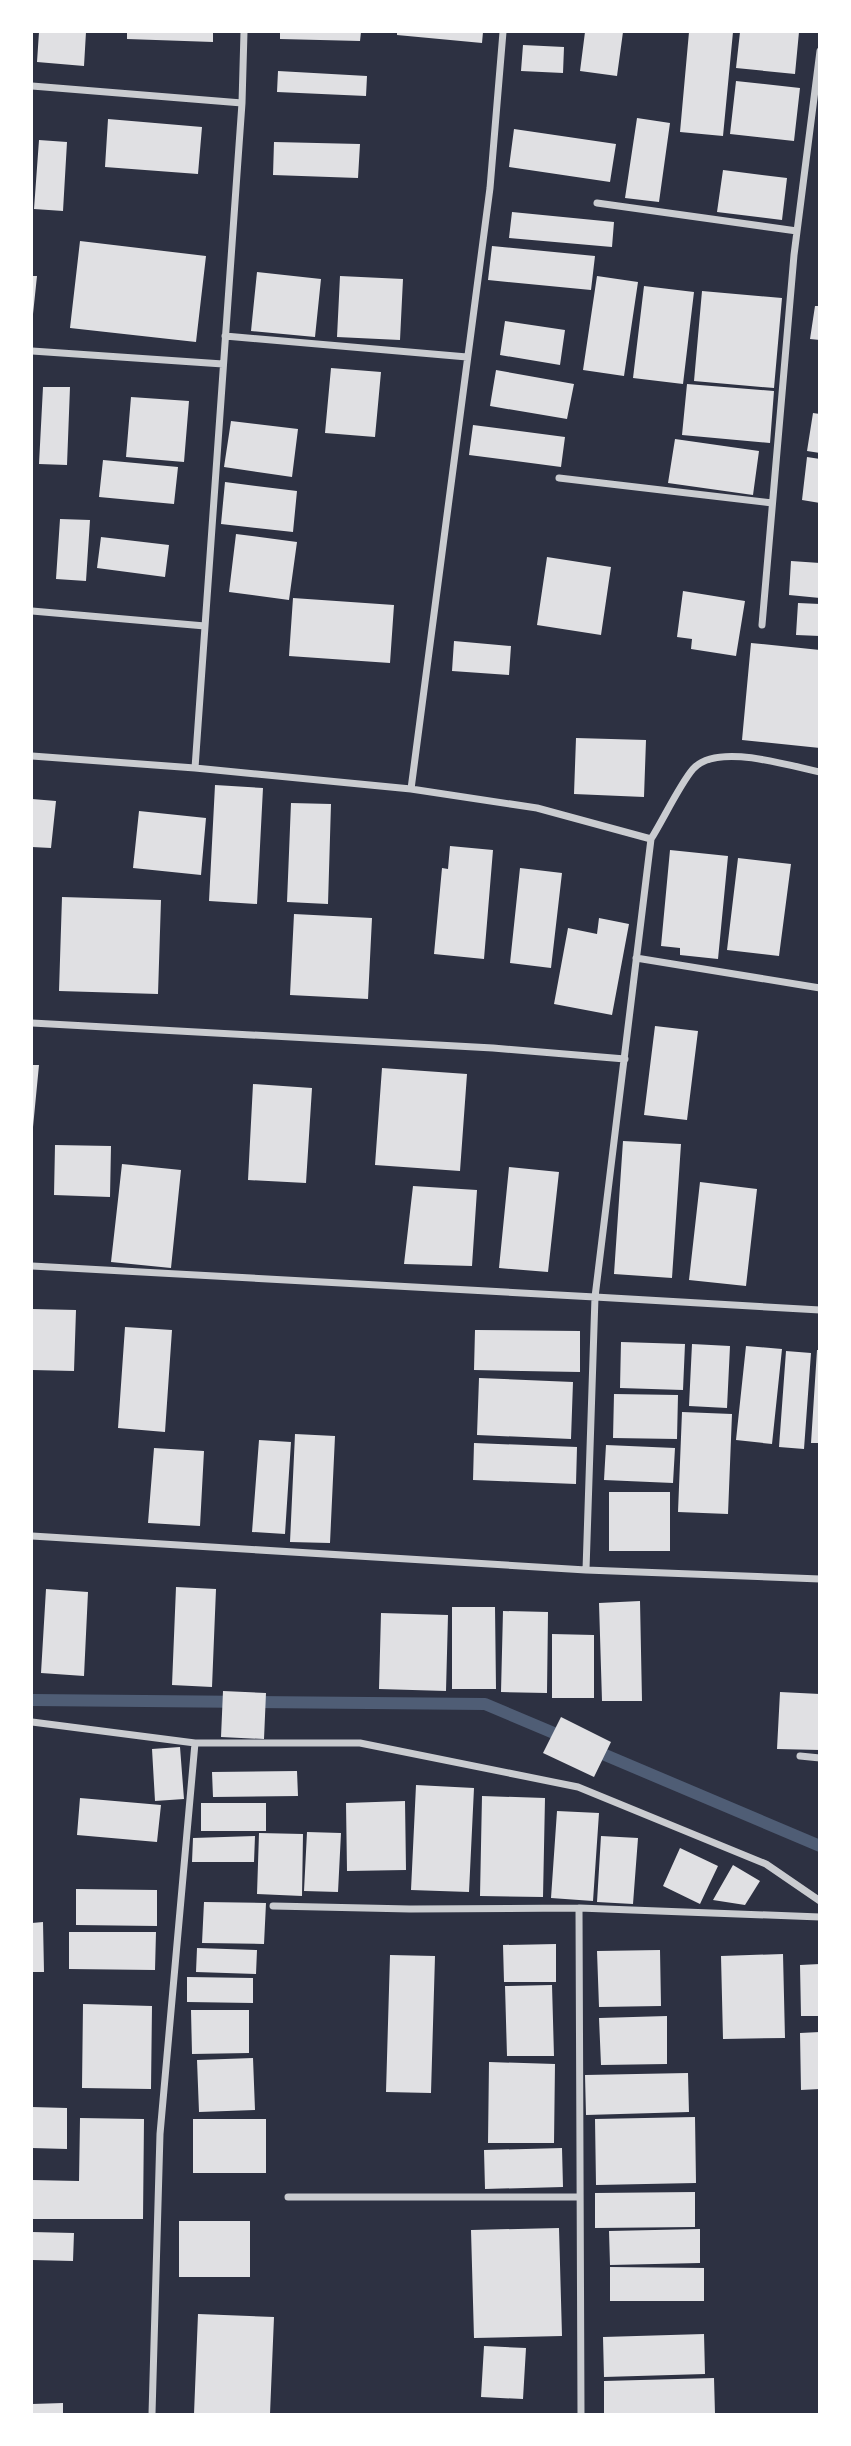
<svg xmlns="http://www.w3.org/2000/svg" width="851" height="2446" viewBox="0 0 851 2446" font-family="Cabin,sans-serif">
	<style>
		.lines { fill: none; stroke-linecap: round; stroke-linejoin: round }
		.stream { stroke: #4f5d75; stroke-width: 12 }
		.building { fill: #e0e0e3 }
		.minor { stroke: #caccd0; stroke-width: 7 }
	</style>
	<rect width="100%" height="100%" fill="#2d3142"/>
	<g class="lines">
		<path class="stream" d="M32 1700 485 1704 568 1739
			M591 1749 820 1846"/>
	</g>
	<path class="building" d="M39 32H86L84 66 37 62Z
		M127 32H213V42L127 39Z
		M280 32H361L360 41 280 39Z
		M397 32H483L482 43 397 35Z
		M585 32H623L617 76 580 71Z
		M689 32H733L723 136 680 132Z
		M740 32H799L795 74 736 68Z
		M523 45 564 47 563 73 521 71Z
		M278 71 367 76 366 96 277 92Z
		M736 81 800 88 794 141 730 134Z
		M637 118 670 123 659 202 625 198Z
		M108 119 202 127 198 174 105 167Z
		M514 129 616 144 610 182 509 167Z
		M39 140 67 142 63 211 34 209Z
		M274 142 360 144 358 178 273 175Z
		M723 170 787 178 782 220 717 212Z
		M512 212 614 222 612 247 509 238Z
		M80 241 206 256 196 342 70 328Z
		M492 246 595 256 591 290 488 280Z
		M257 272 321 279 315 337 251 331Z
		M32 276H37L33 314H32Z
		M340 276 403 279 400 340 337 337Z
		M597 276 638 282 624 376 583 370Z
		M644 286 694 292 683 384 633 378Z
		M702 291 782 298 774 388 694 381Z
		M815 306H820V340L810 339Z
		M505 321 565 330 560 365 500 355Z
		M331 368 381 372 375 437 325 433Z
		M496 370 574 384 567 419 490 406Z
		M687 384 774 391 770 443 682 435Z
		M43 387H70L67 465 39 464Z
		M131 397 189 401 184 462 126 457Z
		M813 413 820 414V453L807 451Z
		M231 421 298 429 292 477 224 467Z
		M473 425 565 437 561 467 469 455Z
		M675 439 759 451 753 495 668 483Z
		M807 457 820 459V503L802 500Z
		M103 460 178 467 174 504 99 497Z
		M225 482 297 491 293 532 221 524Z
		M60 519 90 520 86 581 56 579Z
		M236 534 297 542 289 600 229 592Z
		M101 537 169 545 165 577 97 568Z
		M547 557 611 567 601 635 537 625Z
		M791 561 820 563V598L789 595Z
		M683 591 745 601 736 656 691 649 692 639 677 637Z
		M293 598 394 605 390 663 289 656Z
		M798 603 820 604V636L796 635Z
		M454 641 511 646 509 675 452 671Z
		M751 643 820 650V748L742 740Z
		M576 738 646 740 644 797 574 794Z
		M215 785 263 788 257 904 209 901Z
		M32 799 56 801 51 848 32 847Z
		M291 803 331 804 328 904 287 902Z
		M139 811 206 818 201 875 133 868Z
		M450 846 493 850 484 959 434 954 442 868 448 869Z
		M670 850 728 856 718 959 680 955V948L661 946Z
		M738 858 791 864 779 956 727 950Z
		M520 868 562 873 551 968 510 963Z
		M62 897 161 900 158 994 59 991Z
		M294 914 372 918 368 999 290 995Z
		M599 918 629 924 612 1015 554 1004 568 928 597 934Z
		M655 1026 698 1031 687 1120 644 1115Z
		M32 1065H39L33 1127H32Z
		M382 1068 467 1074 460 1171 375 1165Z
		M253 1084 312 1088 306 1183 248 1180Z
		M623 1141 681 1144 672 1278 614 1274Z
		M55 1145 111 1146 110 1197 54 1195Z
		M122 1164 181 1170 171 1268 111 1262Z
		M509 1167 559 1172 548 1272 499 1268Z
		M700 1182 757 1189 746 1286 689 1280Z
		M413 1186 477 1190 472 1266 404 1264Z
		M32 1309 76 1310 74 1371 32 1370Z
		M125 1327 172 1330 165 1432 118 1428Z
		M475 1330 580 1331V1372L474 1370Z
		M621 1342 685 1344 683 1390 620 1388Z
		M692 1344 730 1346 727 1408 689 1406Z
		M746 1346 782 1349 772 1444 736 1440Z
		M817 1350H820V1443H811Z
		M786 1351 811 1353 804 1449 779 1447Z
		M479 1378 573 1382 571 1439 477 1435Z
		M614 1394 678 1395 677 1439 613 1438Z
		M682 1412 732 1414 728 1514 678 1512Z
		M295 1434 335 1436 330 1543 290 1542Z
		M259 1440 291 1442 285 1534 252 1532Z
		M474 1443 577 1447 576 1484 473 1480Z
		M606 1445 675 1448 673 1483 604 1480Z
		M154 1448 204 1451 200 1526 148 1523Z
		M609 1492H670V1551H609Z
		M176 1587 216 1589 212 1687 172 1685Z
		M46 1589 88 1592 84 1676 41 1673Z
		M640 1601 642 1701H602L599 1603Z
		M452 1607H495L496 1689H452Z
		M503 1611 548 1612 547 1693 501 1692Z
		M381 1613 448 1615 446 1691 379 1689Z
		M552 1634 594 1635V1698H552Z
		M223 1691 266 1693 264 1739 221 1737Z
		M780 1692 820 1694V1750L777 1749Z
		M561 1717 611 1742 594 1777 543 1753Z
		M180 1747 184 1799 155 1801 152 1749Z
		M297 1771 298 1796 213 1797 212 1772Z
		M416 1785 474 1788 469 1892 411 1890Z
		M482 1796 545 1798 543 1897 480 1896Z
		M80 1798 161 1805 157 1842 77 1835Z
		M405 1801 406 1870 347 1871 346 1803Z
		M201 1803H266V1831H201Z
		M557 1811 599 1813 593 1901 551 1898Z
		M307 1832 341 1833 338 1892 304 1891Z
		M259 1833 303 1834 302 1896 257 1894Z
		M255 1836 254 1862H192L193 1838Z
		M601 1836 638 1838 633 1904 597 1902Z
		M680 1848 718 1866 700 1904 663 1886Z
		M733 1865 760 1881 745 1905 713 1900Z
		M76 1889 157 1890V1926L76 1925Z
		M204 1902 266 1903 264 1944 202 1943Z
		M43 1922 44 1972H32V1923Z
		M69 1932H156L155 1970 69 1969Z
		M556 1944V1982H504L503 1945Z
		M197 1948 257 1950 256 1974 196 1972Z
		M660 1950 661 2006 599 2007 597 1951Z
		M783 1954 785 2038 723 2039 721 1956Z
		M390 1955 435 1956 431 2093 386 2092Z
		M820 1964V2016H801L800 1965Z
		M187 1977 253 1978V2003L187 2002Z
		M552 1985 554 2056H507L505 1986Z
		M83 2004 152 2006 151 2089 82 2088Z
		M191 2010H249V2053L192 2054Z
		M667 2016V2064L601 2065 599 2018Z
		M820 2032V2089L801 2090 800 2033Z
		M253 2058 255 2110 199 2112 197 2060Z
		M489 2062 555 2064 554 2143H488Z
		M688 2073 689 2112 586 2115 585 2075Z
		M32 2107 67 2108V2149L32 2148Z
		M695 2117 696 2183 596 2185 595 2119Z
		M80 2118 144 2119 143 2219H32V2180L79 2181Z
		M193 2119H266V2173H193Z
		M562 2148 563 2187 485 2189 484 2150Z
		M695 2192V2227L595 2228V2193Z
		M179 2221H250V2277H179Z
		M559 2228 562 2336 474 2338 471 2230Z
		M700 2229V2263L610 2265 609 2231Z
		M32 2232 74 2233 73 2261 32 2260Z
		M610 2267 704 2268V2301H610Z
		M198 2314 274 2317 270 2414H194Z
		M704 2334 705 2374 604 2377 603 2337Z
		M484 2346 526 2348 523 2399 481 2397Z
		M714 2378 715 2414H604V2381Z
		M63 2403V2414H32V2404Z"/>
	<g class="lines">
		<path class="minor" d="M32 86 242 103
			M597 203 797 231
			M225 336 467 357
			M32 351 223 364
			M559 478 772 503
			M32 611 205 626
			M762 625 794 255 820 51
			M32 756 195 768 411 789 537 808 651 839 595 1297 32 1266
			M195 768 242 103 244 32
			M411 789 490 188 503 32
			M651 839C663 820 680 784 693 769 717 742 789 766 820 772
			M636 958 820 988
			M32 1023 493 1048 625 1059
			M820 1310 595 1297 586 1570 820 1579
			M32 1536 586 1570
			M32 1722 195 1743H360L578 1787 766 1864 820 1901
			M800 1756 820 1758
			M273 1906 410 1909 579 1908 581 2414
			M579 1908 820 1917
			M288 2197H580
			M152 2414 160 2134 195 1743"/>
	</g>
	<rect width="851" height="2446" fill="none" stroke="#ffffff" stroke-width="66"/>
</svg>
